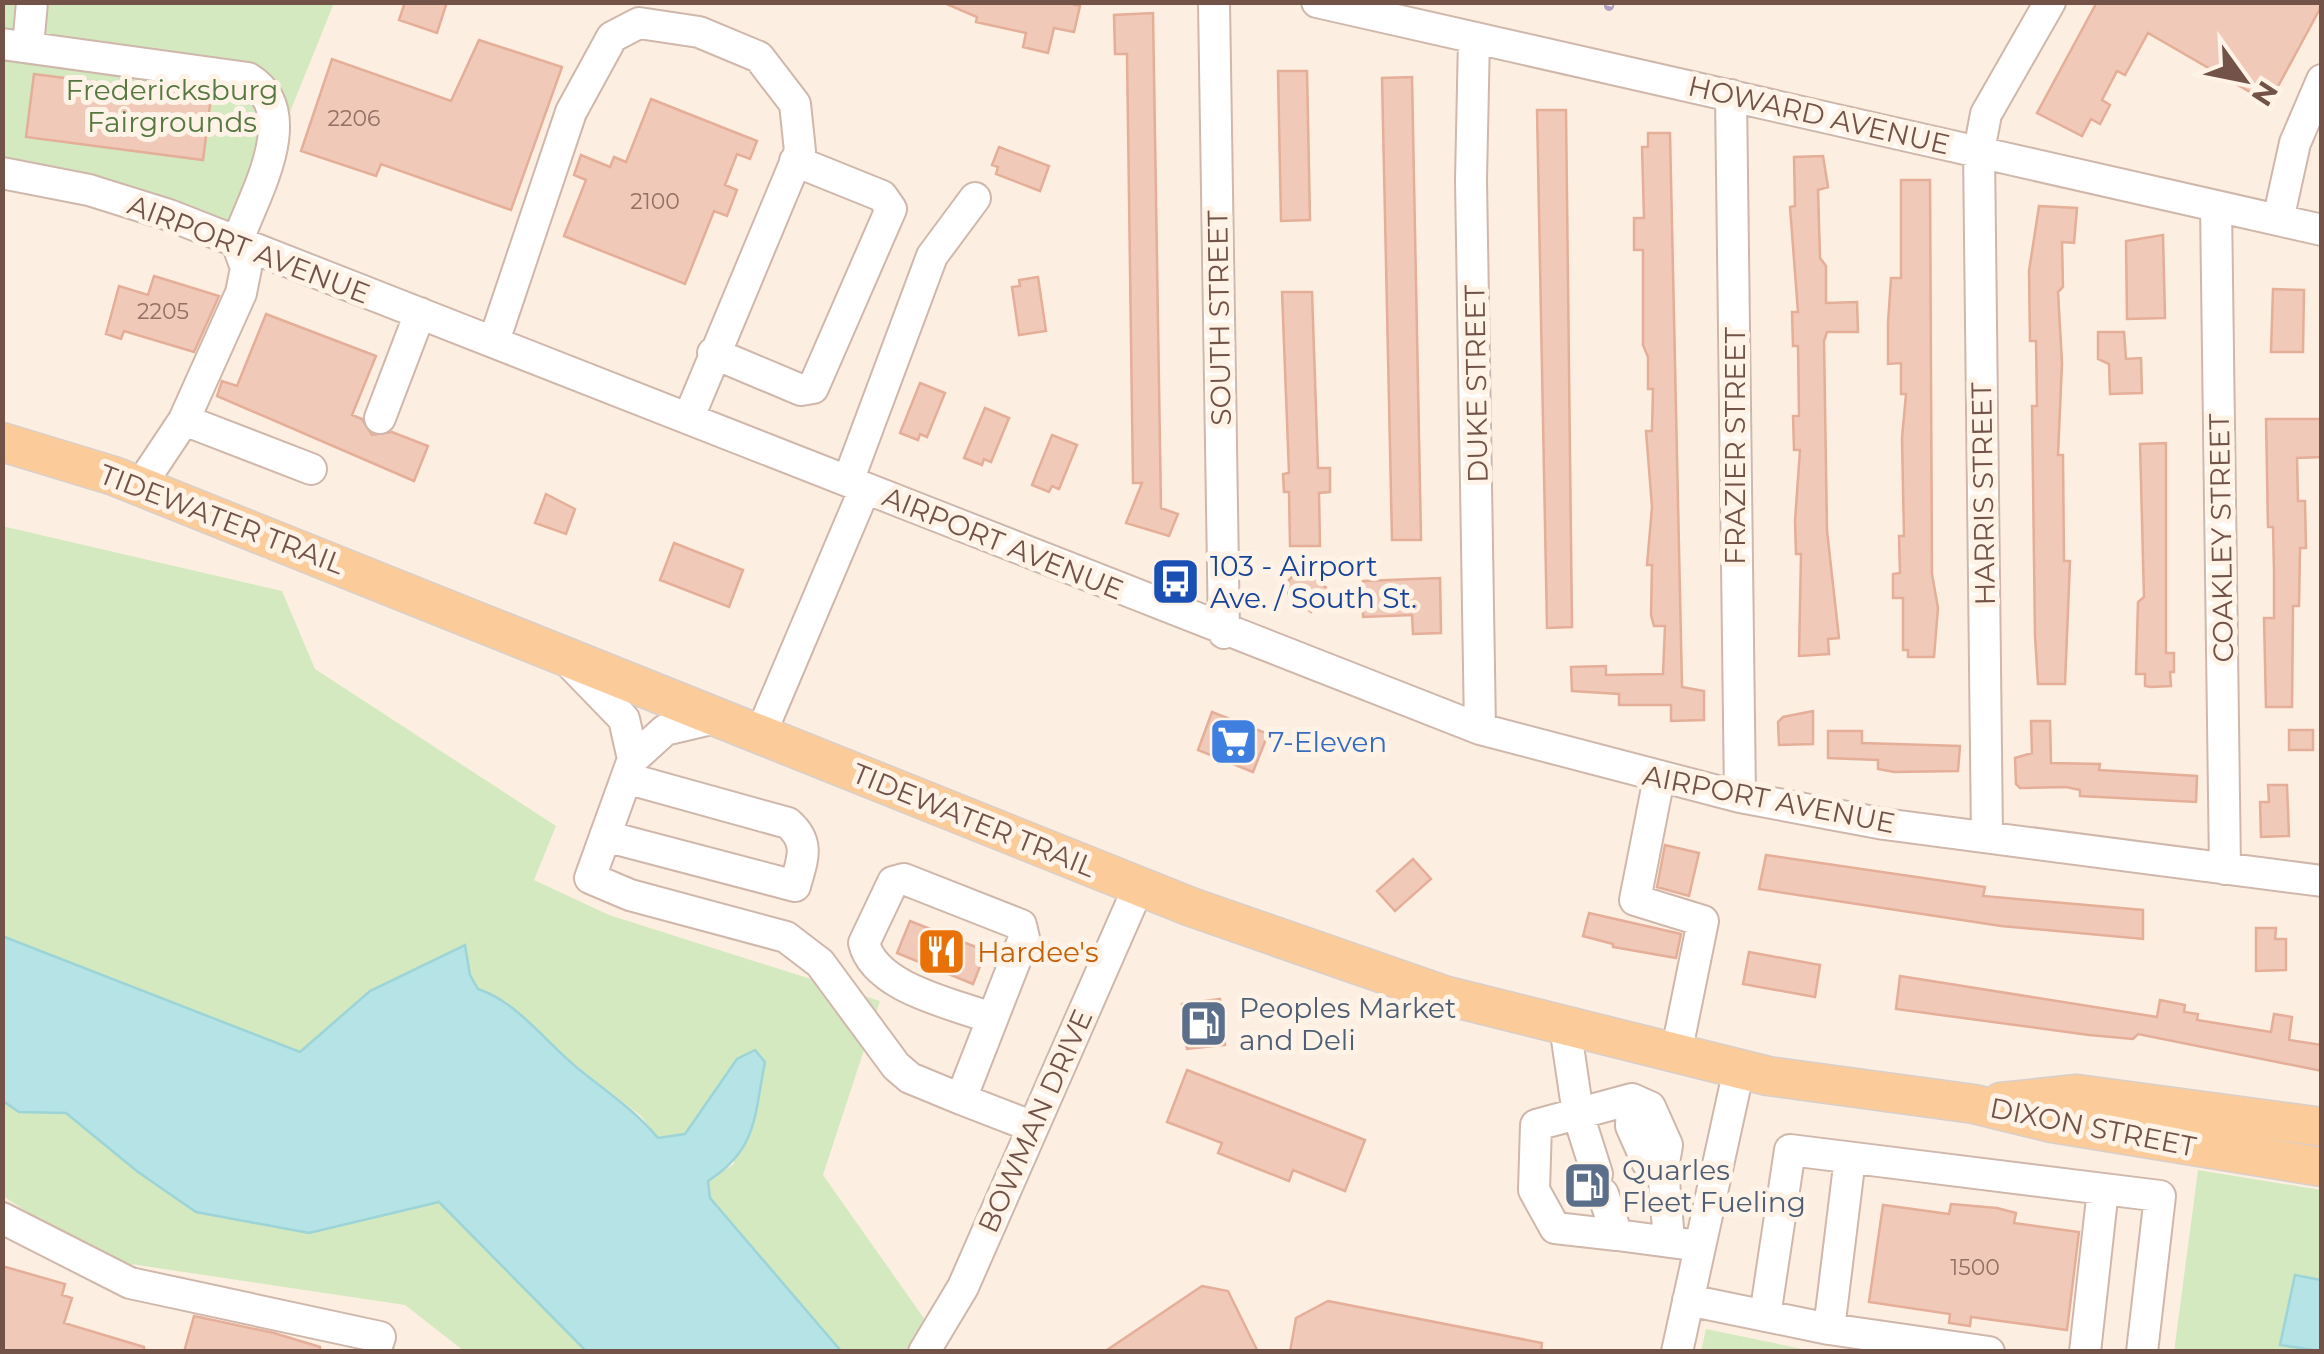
<svg xmlns="http://www.w3.org/2000/svg" width="2324" height="1354" viewBox="0 0 2324 1354" font-family="Montserrat,sans-serif">
	<style>
		.green { fill: #d5e9c0 }
		.water { fill: #b6e3e5; stroke: #9cd4d7; stroke-width: 2.5 }
		.building { fill: #f1c9b9; stroke: #e4ae99; stroke-width: 2.5 }
		.lines { fill: none; stroke-linecap: round; stroke-linejoin: round }
		.minor-casing { stroke: #cfb7ab; stroke-width: 34 }
		.major-casing { stroke: #d8cfcc; stroke-width: 41 }
		.minor { stroke: #fff; stroke-width: 30 }
		.major { stroke: #fbcc99; stroke-width: 38 }
		.rail-casing { stroke: #b0a0c4; stroke-width: 10 }
		.rail { stroke: #fff3e7; stroke-width: 6; stroke-dasharray: 19; stroke-linecap: butt }
		.labels { text-anchor: middle; stroke-width: 10; stroke-linejoin: round; paint-order: stroke }
		.number-label { font-size: 22px; fill: #927064 }
		.park-label { font-size: 28px; fill: #577841; stroke: #fff3e7 }
		.street-label { font-size: 28px; fill: #735348; stroke: #fff3e7 }
		.transit-label { font-size: 28px; fill: #164399; stroke: #fff3e7; text-anchor: start }
		.shop-label { font-size: 28px; fill: #366cbe; stroke: #fff3e7; text-anchor: start }
		.food-label { font-size: 28px; fill: #c56008; stroke: #fff3e7; text-anchor: start }
		.service-label { font-size: 28px; fill: #4e5e75; stroke: #fff3e7; text-anchor: start }
	</style>
	<rect width="100%" height="100%" fill="#fcefe1"/>
	<path class="green" d="M2 3H334L237 243 3 173Z
		M2 526 282 591 315 669 556 826 534 880 609 915 880 1001 823 1175 947 1351H841L710 1198 708 1181 734 1164 737 1059 685 1134 658 1138 641 1116 478 989 470 975 370 991 300 1053 3 936Z
		M2 1101 19 1112 66 1113 138 1172 196 1212 309 1233 439 1202 586 1351H464L405 1305 97 1259 3 1196Z
		M2198 1170 2321 1190V1351L2174 1352Z
		M1706 1329 1812 1351H1701Z"/>
	<path class="water" d="M2 936 300 1052 370 991 465 945 470 975 478 989C517 1002 544 1040 575 1066 604 1090 634 1109 658 1138L685 1134 737 1059 755 1050 765 1062C754 1116 758 1149 708 1181L710 1198 841 1351H586L439 1202 309 1233 196 1212 138 1172 66 1113 19 1112 3 1101Z
		M2295 1275 2321 1280V1351L2280 1345Z"/>
	<path class="building" d="M405 2H447L437 33 399 20Z
		M942 2H1064L1080 6 1074 32 1054 28 1048 53 1023 47 1026 33 976 22 977 17Z
		M2097 2H2322V5L2269 103 2148 33 2125 75 2117 71 2102 100 2110 105 2100 124 2091 119 2082 136 2037 113Z
		M1153 13 1161 508 1178 514 1169 536 1126 523 1142 483H1133L1127 54H1115L1114 15Z
		M479 40 562 67 511 210 381 164 376 176 301 151 332 59 451 101Z
		M1278 71H1307L1310 220 1281 221Z
		M34 74 211 97 203 160 26 137Z
		M1412 77 1421 540H1392L1382 78Z
		M651 99 757 141 750 159 737 154 725 185 737 190 727 216 714 211 685 284 564 236 586 180 574 175 581 155 610 167 614 157 626 162Z
		M1537 110H1566L1572 627 1547 628Z
		M1648 133H1670L1682 687 1704 691V720L1671 721V705H1619V694L1572 691 1571 667 1606 666V675L1663 674 1665 626H1654L1651 615 1652 565H1647L1652 507 1646 431H1652L1653 389H1648V357L1643 345V250H1634V218H1644L1642 147H1648Z
		M999 147 1049 166 1040 191 996 174 998 167 992 165Z
		M1823 156 1828 187 1818 190 1820 258 1826 266V303L1857 302 1858 332H1827L1824 341 1827 531 1839 638 1828 639 1829 654 1799 656 1801 554H1796L1795 521 1800 450H1794L1793 416H1799L1798 346H1793L1792 312H1798L1790 207 1795 206 1794 157Z
		M1901 180H1930L1932 574 1938 608 1934 657H1908V650H1903V598H1893V574L1900 573 1899 536H1904L1902 438 1906 394H1901V363L1888 364V323L1891 278H1901Z
		M2039 206 2077 208 2074 243 2062 242 2063 287 2058 292 2062 363 2058 455H2063L2064 561H2070L2065 684H2038L2035 636 2032 406H2037L2036 341H2030L2029 271Z
		M2163 235 2165 318 2127 319 2126 241Z
		M154 276 219 296 194 352 124 331 121 339 106 334 119 286 148 295Z
		M1038 277 1046 331 1019 335 1012 287 1020 286 1019 280Z
		M2273 289 2304 290 2303 352H2271Z
		M1282 292H1312L1318 468H1330V492L1319 493 1320 546H1290L1289 492H1284L1283 474 1289 473Z
		M266 314 376 356 352 415 362 419 372 435 392 432 428 446 414 481 217 396 222 381 237 386Z
		M2098 332H2124L2126 359 2141 358 2142 393 2110 394 2109 364 2098 359Z
		M920 383 945 393 927 437 920 434 918 440 900 433Z
		M985 408 1009 418 991 462 984 459 982 465 964 458Z
		M2266 419H2322V457L2297 458 2298 501H2305L2306 548H2300L2299 606H2293L2292 707H2266L2264 618H2274V571L2273 527H2268Z
		M1052 435 1077 445 1059 489 1052 486 1049 492 1032 485Z
		M2166 443V653H2174V672H2170L2171 686 2151 687 2145 686V674H2136L2138 602 2144 597 2140 444Z
		M546 494 575 509 566 534 535 523Z
		M674 543 743 570 729 607 660 580Z
		M1304 565 1331 593 1311 612 1305 607 1301 611 1283 586Z
		M1440 578 1441 633 1413 634 1412 615 1363 617V581Z
		M1813 711V744L1779 745 1778 722 1783 717Z
		M1212 712 1268 734 1253 772 1198 750Z
		M2031 721H2050L2051 763 2100 764 2099 770 2197 776 2196 802 2080 796V790L2066 787 2020 788 2016 784 2015 758 2032 753Z
		M2289 730H2313V750H2289Z
		M1828 731H1862V743L1960 746 1958 771 1894 772 1878 769V760L1828 758Z
		M2268 785H2287L2289 836 2261 837 2260 802H2269Z
		M1665 845 1699 853 1689 896 1657 887Z
		M1766 855 1985 887 1983 896 2143 910V939L2001 926 1759 889Z
		M1413 859 1431 879 1395 911 1377 891Z
		M1589 913 1681 934 1676 958 1613 947V944L1583 936Z
		M910 921 986 951 973 984 897 953Z
		M2256 928H2276L2275 939H2286V970L2256 971Z
		M1749 952 1820 965 1815 997 1743 984Z
		M1900 976 2157 1017 2160 1000 2185 1005 2184 1012 2198 1014 2197 1020 2271 1032 2274 1014 2292 1017 2289 1040 2322 1045V1071L2138 1034 2133 1039 2089 1035 1896 1009Z
		M1220 999 1225 1045 1187 1049 1182 1004Z
		M1187 1070 1365 1140 1345 1191 1293 1170 1289 1181 1218 1153 1222 1143 1167 1122Z
		M1951 1204 1997 1208 2016 1213 2014 1223 2079 1232 2067 1330 1971 1317 1970 1326 1949 1323 1950 1314 1869 1302 1883 1205 1949 1214Z
		M2 1266 65 1284 62 1295 72 1298 64 1323 144 1347V1352H2Z
		M1202 1286 1228 1291 1258 1352H1104Z
		M1328 1301 1542 1343 1541 1352H1290L1296 1318Z
		M194 1316 274 1333 320 1347V1352H184Z"/>
	<g class="lines">
		<defs>
			<path id="minor" d="M1214 2 1224 633
				M1317 2 2322 230
				M1474 38 1471 180 1480 729
				M2 44 248 78C305 113 253 196 237 243L246 268 241 293 184 420 140 486
				M28 47 32 2
				M1731 95 1740 797
				M2 173 89 190 169 215 1480 729 1740 797 1884 824 2322 881
				M2216 206 2225 869
				M2278 220 2295 143 2322 80
				M494 341 571 112 612 37 639 23 699 32 759 57 795 104 800 151 689 417
				M713 353 801 390 813 388 891 209 882 196 795 161
				M380 418 420 313
				M184 420 311 469
				M848 481 932 256 975 198
				M564 657 624 719 633 759
				M720 717 665 730 633 759 590 878 630 895 786 937 820 963 896 1066 910 1078 961 1099
				M761 733 865 488
				M1659 778 1635 900 1703 921 1676 1054
				M605 836 795 886C802 860 811 843 788 823L626 778
				M1987 837 1979 151 1986 114 2050 2
				M991 1018C951 1003 875 988 864 943L893 882 904 879 1021 925 1024 938 961 1099 1031 1126
				M1565 1026 1578 1114 1597 1174
				M1632 1099 1631 1126 1647 1162 1663 1169
				M1603 1194 1617 1235 1685 1244
				M2 1218 130 1283 380 1337 375 1352
				M1617 1235 1555 1228 1534 1190 1536 1125 1632 1099 1650 1107 1667 1145 1663 1169 1669 1240
				M1688 1300 1829 1329 1989 1352
				M1765 1316 1790 1150 2160 1196 2142 1352
				M1829 1329 1850 1158
				M924 1352 963 1287 1139 886
				M1677 1352 1739 1069
				M2085 1352 2103 1189"/>
			<path id="major" d="M2 442 114 476 1191 907 1447 996 1768 1076 1974 1104 2052 1123 2322 1167
				M2001 1102 2077 1094 2322 1127"/>
		</defs>
		<use href="#minor" class="minor-casing"/>
		<use href="#major" class="major-casing"/>
		<use href="#minor" class="minor"/>
		<use href="#major" class="major"/>
		<defs>
			<path id="rail" d="M1609 6 1610 2"/>
		</defs>
		<use href="#rail" class="rail-casing"/>
		<use href="#rail" class="rail"/>
	</g>
	<defs>
		<symbol id="bus-square" viewBox="-11 -11 22 22"><rect x="-9" y="-9" width="18" height="18" rx="4" fill="#1a4fb4" stroke="#fff3e7"/><path d="M-5-6H5V4H4V6H2V4H-2V6H-4V4H-5ZM-3.5-4V0h7V-4ZM-3.5 1.2v1.5H-2V1.2ZM2 1.2v1.5H3.5V1.2Z" fill="#fff"/></symbol>
		<symbol id="supermarket-square" viewBox="-11 -11 22 22"><rect x="-9" y="-9" width="18" height="18" rx="4" fill="#3f7fe0" stroke="#fff3e7"/><path d="M-6-5.5h2.5l.6 2H6L4.5 2H-2.5L-4.4-4H-6ZM-1.5 3.2a1.3 1.3 0 1 0 .1 0ZM3 3.2a1.3 1.3 0 1 0 .1 0Z" fill="#fff"/></symbol>
		<symbol id="restaurant-square" viewBox="-11 -11 22 22"><rect x="-9" y="-9" width="18" height="18" rx="4" fill="#e8710a" stroke="#fff3e7"/><path d="M-5-6h1v4h1v-4h1v4h1v-4h1v5L-1.5 .5V6h-2V.5L-5-1ZM5-6V6H3V1.5H1.5Q1.5-4 5-6Z" fill="#fff"/></symbol>
		<symbol id="fuel-square" viewBox="-11 -11 22 22"><rect x="-9" y="-9" width="18" height="18" rx="4" fill="#5c6f8a" stroke="#fff3e7"/><path d="M-5.5-6h7V0h2V4h1.3V-2.5L3-4.5l.8-.8L6-3V5H2.5V1h-1V6h-7ZM-4.2-4.7v3.2H.2V-4.7Z" fill="#fff"/></symbol>
	</defs>
	<g fill-rule="evenodd">
		<use href="#bus-square" x="1148" y="554" width="55" height="55"/>
		<use href="#supermarket-square" x="1206" y="714" width="55" height="55"/>
		<use href="#restaurant-square" x="914" y="924" width="55" height="55"/>
		<use href="#fuel-square" x="1176" y="996" width="55" height="55"/>
		<use href="#fuel-square" x="1560" y="1158" width="55" height="55"/>
	</g>
	<g class="labels">
		<g class="number-label">
			<text x="354" y="126">2206</text>
			<text x="655" y="209">2100</text>
			<text x="163" y="319">2205</text>
			<text x="1975" y="1275">1500</text>
		</g>
		<g class="park-label">
			<text x="172" y="100">Fredericksburg<tspan x="172" dy="32">Fairgrounds</tspan></text>
		</g>
		<g class="street-label">
			<text transform="translate(1819 115) rotate(13)" y="10">HOWARD AVENUE</text>
			<text transform="translate(249 249) rotate(21)" y="10">AIRPORT AVENUE</text>
			<text transform="translate(1219 318) rotate(-91)" y="10">SOUTH STREET</text>
			<text transform="translate(1476 384) rotate(-91)" y="10">DUKE STREET</text>
			<text transform="translate(1735 446) rotate(-90)" y="10">FRAZIER STREET</text>
			<text transform="translate(1983 494) rotate(-91)" y="10">HARRIS STREET</text>
			<text transform="translate(222 519) rotate(21)" y="10">TIDEWATER TRAIL</text>
			<text transform="translate(2221 538) rotate(-91)" y="10">COAKLEY STREET</text>
			<text transform="translate(1003 543) rotate(22)" y="10">AIRPORT AVENUE</text>
			<text transform="translate(1769 799) rotate(11)" y="10">AIRPORT AVENUE</text>
			<text transform="translate(974 820) rotate(22)" y="10">TIDEWATER TRAIL</text>
			<text transform="translate(1035 1121) rotate(-66)" y="10">BOWMAN DRIVE</text>
			<text transform="translate(2093 1127) rotate(11)" y="10">DIXON STREET</text>
		</g>
		<g class="transit-label">
			<text x="1210" y="576">103 - Airport<tspan x="1210" dy="32">Ave. / South St.</tspan></text>
		</g>
		<g class="shop-label">
			<text x="1268" y="752">7-Eleven</text>
		</g>
		<g class="food-label">
			<text x="977" y="962">Hardee's</text>
		</g>
		<g class="service-label">
			<text x="1239" y="1018">Peoples Market<tspan x="1239" dy="32">and Deli</tspan></text>
			<text x="1622" y="1180">Quarles<tspan x="1622" dy="32">Fleet Fueling</tspan></text>
		</g>
	</g>
	<rect width="2324" height="1354" fill="none" stroke="#735348" stroke-width="10"/>
	<g transform="translate(2244 80) rotate(123)" stroke="#fff3e7" stroke-width="8" paint-order="stroke">
	<path d="M0-8L18 38L0 25L-18 38Z" fill="#735348"/>
	<text y="-15" font-size="28" font-weight="bold" text-anchor="middle" fill="#735348">N</text>
	</g>
</svg>
